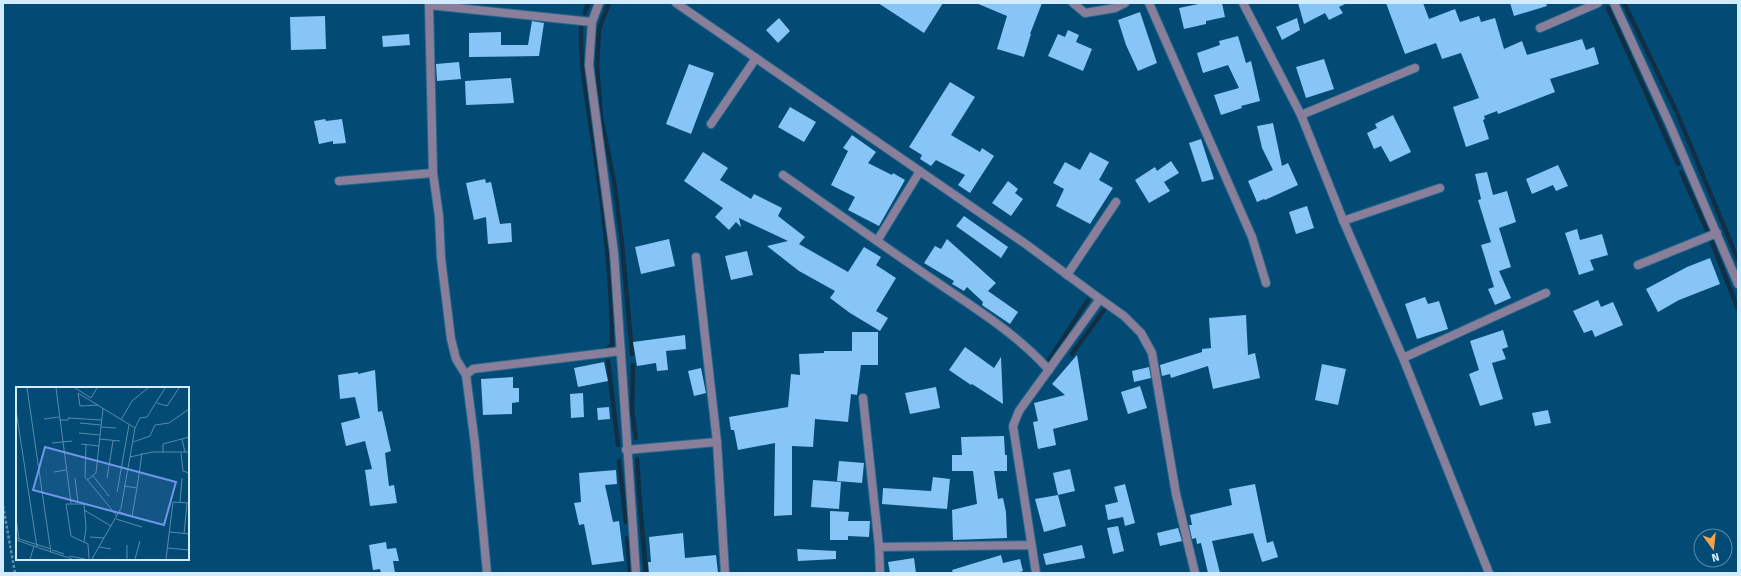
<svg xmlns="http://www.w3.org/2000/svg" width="1741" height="576" viewBox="0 0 1741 576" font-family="'Fira Sans',sans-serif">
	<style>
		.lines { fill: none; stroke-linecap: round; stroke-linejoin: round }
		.stream { stroke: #112f44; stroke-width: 4.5 }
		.building { fill: #87c5f6 }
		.service-casing { stroke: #28688d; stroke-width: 10 }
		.minor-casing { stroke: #28688d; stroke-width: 10 }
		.path { stroke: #5a8eae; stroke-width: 2.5; stroke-dasharray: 3 2; stroke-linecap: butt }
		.service { stroke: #897f9a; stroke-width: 8 }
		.minor { stroke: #897f9a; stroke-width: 8 }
		.inset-road { fill: none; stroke: #568bac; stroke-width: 1 }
		.view { fill: #6f95ea; fill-opacity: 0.15; stroke: #6f95ea; stroke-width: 2 }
		.inset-edge { fill: none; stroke: #d3ebff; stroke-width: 2 }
	</style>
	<rect width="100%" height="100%" fill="#034b74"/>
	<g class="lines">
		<path class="stream" d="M609 3 599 29 597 66 601 117 614 181 622 243 632 354
			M1624 3 1677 113 1738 260
			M1608 8 1678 164
			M585 13 588 3
			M581 26C580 64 587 103 593 140 603 208 612 276 612 345L606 349
			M1681 172 1707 230
			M1711 240 1738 309
			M1072 354 1104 310
			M1049 360 1088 300
			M608 361 618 445
			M633 365 632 411 636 438
			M637 459 640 505 646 573
			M619 461 626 522
			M627 538 630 573"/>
	</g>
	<path class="building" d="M878 3H943L924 33Z
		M976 3H1042L1030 34H1031L1024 57 997 49 1007 16Z
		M1203 3H1222L1225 17 1206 21V24L1184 29 1179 8Z
		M1298 3H1347L1339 7 1343 13 1329 20 1325 13 1304 24Z
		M1386 3H1423L1429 19 1455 9 1460 22 1479 16 1481 22 1495 18 1504 49 1522 41 1527 55 1582 39 1586 50 1594 47 1599 64 1550 79 1555 92 1498 114 1497 111 1484 116 1485 119 1483 120 1489 139 1466 147 1453 107 1479 98 1461 53 1442 59 1436 43 1405 54Z
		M1510 3H1546L1547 6 1514 16Z
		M1140 12 1157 63 1138 71 1126 45 1118 20Z
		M325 16 326 49 291 50 290 17Z
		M779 18 790 31 778 43 766 30Z
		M1297 18 1300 30 1282 40 1276 27Z
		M532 21 544 23 539 56 469 57V33L501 32V45H528Z
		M1068 30 1079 35 1076 42 1092 49 1083 71 1048 56 1058 34 1065 37Z
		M409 34 410 45 383 47 382 36Z
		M1238 36 1246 63 1251 61 1260 101 1241 106 1242 108 1221 115 1214 95 1239 88 1228 65 1203 73 1197 53 1220 45 1219 41Z
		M1324 59 1334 89 1306 98 1296 67Z
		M459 62 461 79 437 81 436 64Z
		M689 64 714 73 691 134 666 124Z
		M511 78 514 103 466 105 465 81Z
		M950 82 975 97 951 135 980 152 982 148 994 156 970 193 958 185 965 175 936 160 931 166 920 159 922 155 909 147Z
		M790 107 816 122 804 142 778 127Z
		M1393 115 1411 152 1390 162 1381 146 1374 149 1367 133 1377 128 1375 124Z
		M325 119 326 121 342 119 346 143 333 144V141L319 144 314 121Z
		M1273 123 1282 166 1288 163 1298 185 1265 200 1264 199 1257 202 1248 181 1273 170 1262 148 1257 126Z
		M852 135 876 152 868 163 892 175 893 173 905 180 879 226 848 210 855 197 831 185 848 151 843 148Z
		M1201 139 1214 179 1202 182 1189 143Z
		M703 152 728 168 720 180 751 199 754 194 782 208 778 216 805 237 799 244 848 272 864 247 881 257 876 265 896 278 876 311 888 318 880 331 850 313 830 298 835 291 799 271 767 246 788 241 739 218 741 227 736 222 729 230 715 217 723 208 684 181Z
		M1090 152 1109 162 1099 180 1113 188 1090 224 1056 206 1064 189 1053 183 1065 162 1080 170Z
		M1171 161 1179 173 1164 182 1170 191 1149 203 1135 180 1155 167 1157 171Z
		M1558 165 1568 186 1556 191 1553 185 1532 194 1526 179Z
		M1487 172 1493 195 1507 191 1516 222 1499 228 1511 267 1499 271 1511 298 1495 305 1488 289 1494 287 1481 245 1491 242 1478 200 1481 199 1475 174Z
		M485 179 486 183 491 182 500 224 511 223 512 242 488 244 486 217 474 220 466 183Z
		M1008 181 1018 189 1015 193 1023 199 1011 216 992 203Z
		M1307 206 1314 228 1296 234 1289 212Z
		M964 216 1008 247 1001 258 956 226Z
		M1577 229 1580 240 1602 234 1608 255 1590 260 1594 270 1579 275 1565 233Z
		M669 239 675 266 641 274 635 247Z
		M947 239 996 283 988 291 1018 312 1010 324 982 305 983 302 967 287 964 291 952 284 954 281 924 263 935 246 941 249Z
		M747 251 753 275 731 280 725 256Z
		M1710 258 1720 284 1679 300 1658 312 1646 289 1687 267Z
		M1425 297 1428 304 1439 301 1448 329 1417 339 1405 304Z
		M1598 300 1601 307 1613 302 1623 325 1595 337 1592 330 1584 333 1573 311Z
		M1246 315 1248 355 1255 353 1260 378 1213 389 1208 366 1171 378 1170 374 1162 376 1160 365 1202 352V349L1211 348 1209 318Z
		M1503 330 1508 347 1502 349 1506 359 1492 363 1503 399 1480 406 1469 374 1479 370 1470 341Z
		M852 332H878V365H861L857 395 851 394 848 422 815 419 813 447 792 446V515L774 516 775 443 738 450 734 430H731L729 417 788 407 791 374 800 375 799 354 824 353V351H852Z
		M685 335 686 349 666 351 668 370 657 371 656 363 637 366 633 342Z
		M965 347 994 368 1001 357 1003 404 972 384 971 385 949 370Z
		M1077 355 1088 420 1053 429 1056 445 1038 449 1033 422 1038 421 1034 403 1065 395 1052 384Z
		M604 362 608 381 578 387 574 368Z
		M1322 364 1346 369 1338 405 1315 400Z
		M1149 367 1151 378 1134 382 1132 371Z
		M701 368 706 393 694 396 688 371Z
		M375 370 378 412 382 411 391 451 385 453 389 486 394 485 397 503 370 506 365 470 372 469 365 441 346 446 341 423 360 418 355 397 340 399 338 375 358 372V374Z
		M513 377V388H519V402L512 403V414L483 415 481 379Z
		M1140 386 1147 408 1128 414 1121 392Z
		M936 387 940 408 910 414 905 393Z
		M583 393 584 417 571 418 570 394Z
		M609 407 610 419 598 420 597 408Z
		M1548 410 1551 423 1535 426 1532 413Z
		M1004 436 1005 455H1007V471H994L998 499 1003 498 1006 512 1007 538 953 540 952 510 977 504 973 471H952V455H962L961 437Z
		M839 461 864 463 862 483 837 481Z
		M1070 469 1075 491 1058 495 1053 473Z
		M616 470 617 484 605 485 613 522 619 521 624 561 592 565 584 524 579 525 574 503 581 502 579 473Z
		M933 477 950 479 947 509 882 504 883 488 931 491Z
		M813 480 841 482 839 509 811 507Z
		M1125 484 1135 523 1125 526 1123 517 1108 520 1105 505 1118 502 1114 487Z
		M1255 484 1267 543 1273 541 1278 557 1262 562 1253 533 1212 541 1220 573H1208L1201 543 1197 544 1196 538 1192 539 1189 525H1192L1190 515 1232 505 1229 489Z
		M1058 495 1066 526 1044 532 1035 499Z
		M830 511 849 512 848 521H870L869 537 848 536V540H830Z
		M1118 526 1124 551 1113 554 1107 528Z
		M1178 528 1182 541 1160 546 1157 533Z
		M683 533 685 558 716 555 718 573H649L648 562H651L649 537Z
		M386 542 387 549 396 548 399 561H393L395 573H381L380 569 373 570 369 545Z
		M1082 545 1085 558 1046 565 1043 554Z
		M797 549 836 551V559L798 561Z
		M1001 555 1003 563 1020 559 1023 571 1017 573H953L952 570Z
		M914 558 916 573H890L888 562Z"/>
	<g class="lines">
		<defs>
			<path id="service" d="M1540 28 1598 3
				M1301 115 1415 68
				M711 124 756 58
				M339 181 433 173
				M1343 221 1440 188
				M1067 275 1116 202"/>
			<path id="minor" d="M599 3 592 22 589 65 614 253 636 573
				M676 3 1027 245 1100 299 1124 316 1141 333 1152 353 1176 494 1195 573
				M1073 3 1085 13 1115 8 1125 3
				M1149 3 1252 237 1266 283
				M1243 3 1301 115 1343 220 1403 358 1489 573
				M1614 3 1670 125 1738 284
				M783 175C833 210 882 245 932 279 973 307 1016 333 1049 370
				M877 241 920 171
				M696 257 717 442 725 573
				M1638 265 1717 233
				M1403 358 1546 293
				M466 375 456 359 451 339 441 258 439 216 433 173 429 5 592 22
				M863 398 879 547 880 573
				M626 450 717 442
				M879 547 1030 545
				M487 573 475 444 466 375 473 369 621 351
				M1036 573 1013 426 1019 411 1100 299"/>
		</defs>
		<use href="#service" class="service-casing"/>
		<use href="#minor" class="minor-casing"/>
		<path class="path" d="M3 506 15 573"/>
		<use href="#service" class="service"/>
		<use href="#minor" class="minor"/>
	</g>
	<g transform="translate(16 387)">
		<rect width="173" height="173" fill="#034b74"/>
		<path class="inset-road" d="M11 1 35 166M40 1 55 116M59 1 75 11 81 1M62 6 119 41 105 121 76 172M62 6 64 19 82 18M141 16 151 19 163 1M0 23 21 160M53 31 85 33M28 32 43 30M43 33H52L53 30M105 33 116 14 132 1M64 36 85 38M85 40 100 41M119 41 124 31 131 30 149 1M63 46 84 48M83 52 104 54M166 52 169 65M117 55 134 49 139 38 153 36 173 22M36 56 56 54M65 57 83 59M70 58 69 90 101 129M147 65V57L173 50M165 66 167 84 173 86M114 70 136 65H173M38 85 50 83M77 89 93 109M59 91 62 116M91 91 97 54M71 93 80 86 87 21M108 99 121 101 126 66M101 105 113 38M164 115 166 91M68 123 95 139M104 125 116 129 121 101M0 131 3 152M100 132 126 140M154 145 173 147M168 147 171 116M74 150 88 151M0 151 35 162M0 153 56 172M68 155 70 141 68 117H50L55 149 72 157 73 172M83 160 95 162M152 161 173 163M36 163 48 167M53 169 69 172M14 172 18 159M111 172V158M119 172 124 154M150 172 157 115 173 116"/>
		<path class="view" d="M29 60 160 95 148 138 17 103Z"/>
		<rect width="173" height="173" class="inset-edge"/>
	</g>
	<rect width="1741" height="576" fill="none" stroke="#d3ebff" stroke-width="8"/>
	<g transform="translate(1713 548) rotate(165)"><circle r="19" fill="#034b74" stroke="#568bac"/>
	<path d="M0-3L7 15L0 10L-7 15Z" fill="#f7a14a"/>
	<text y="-6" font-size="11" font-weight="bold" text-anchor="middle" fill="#d3ebff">N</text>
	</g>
</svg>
